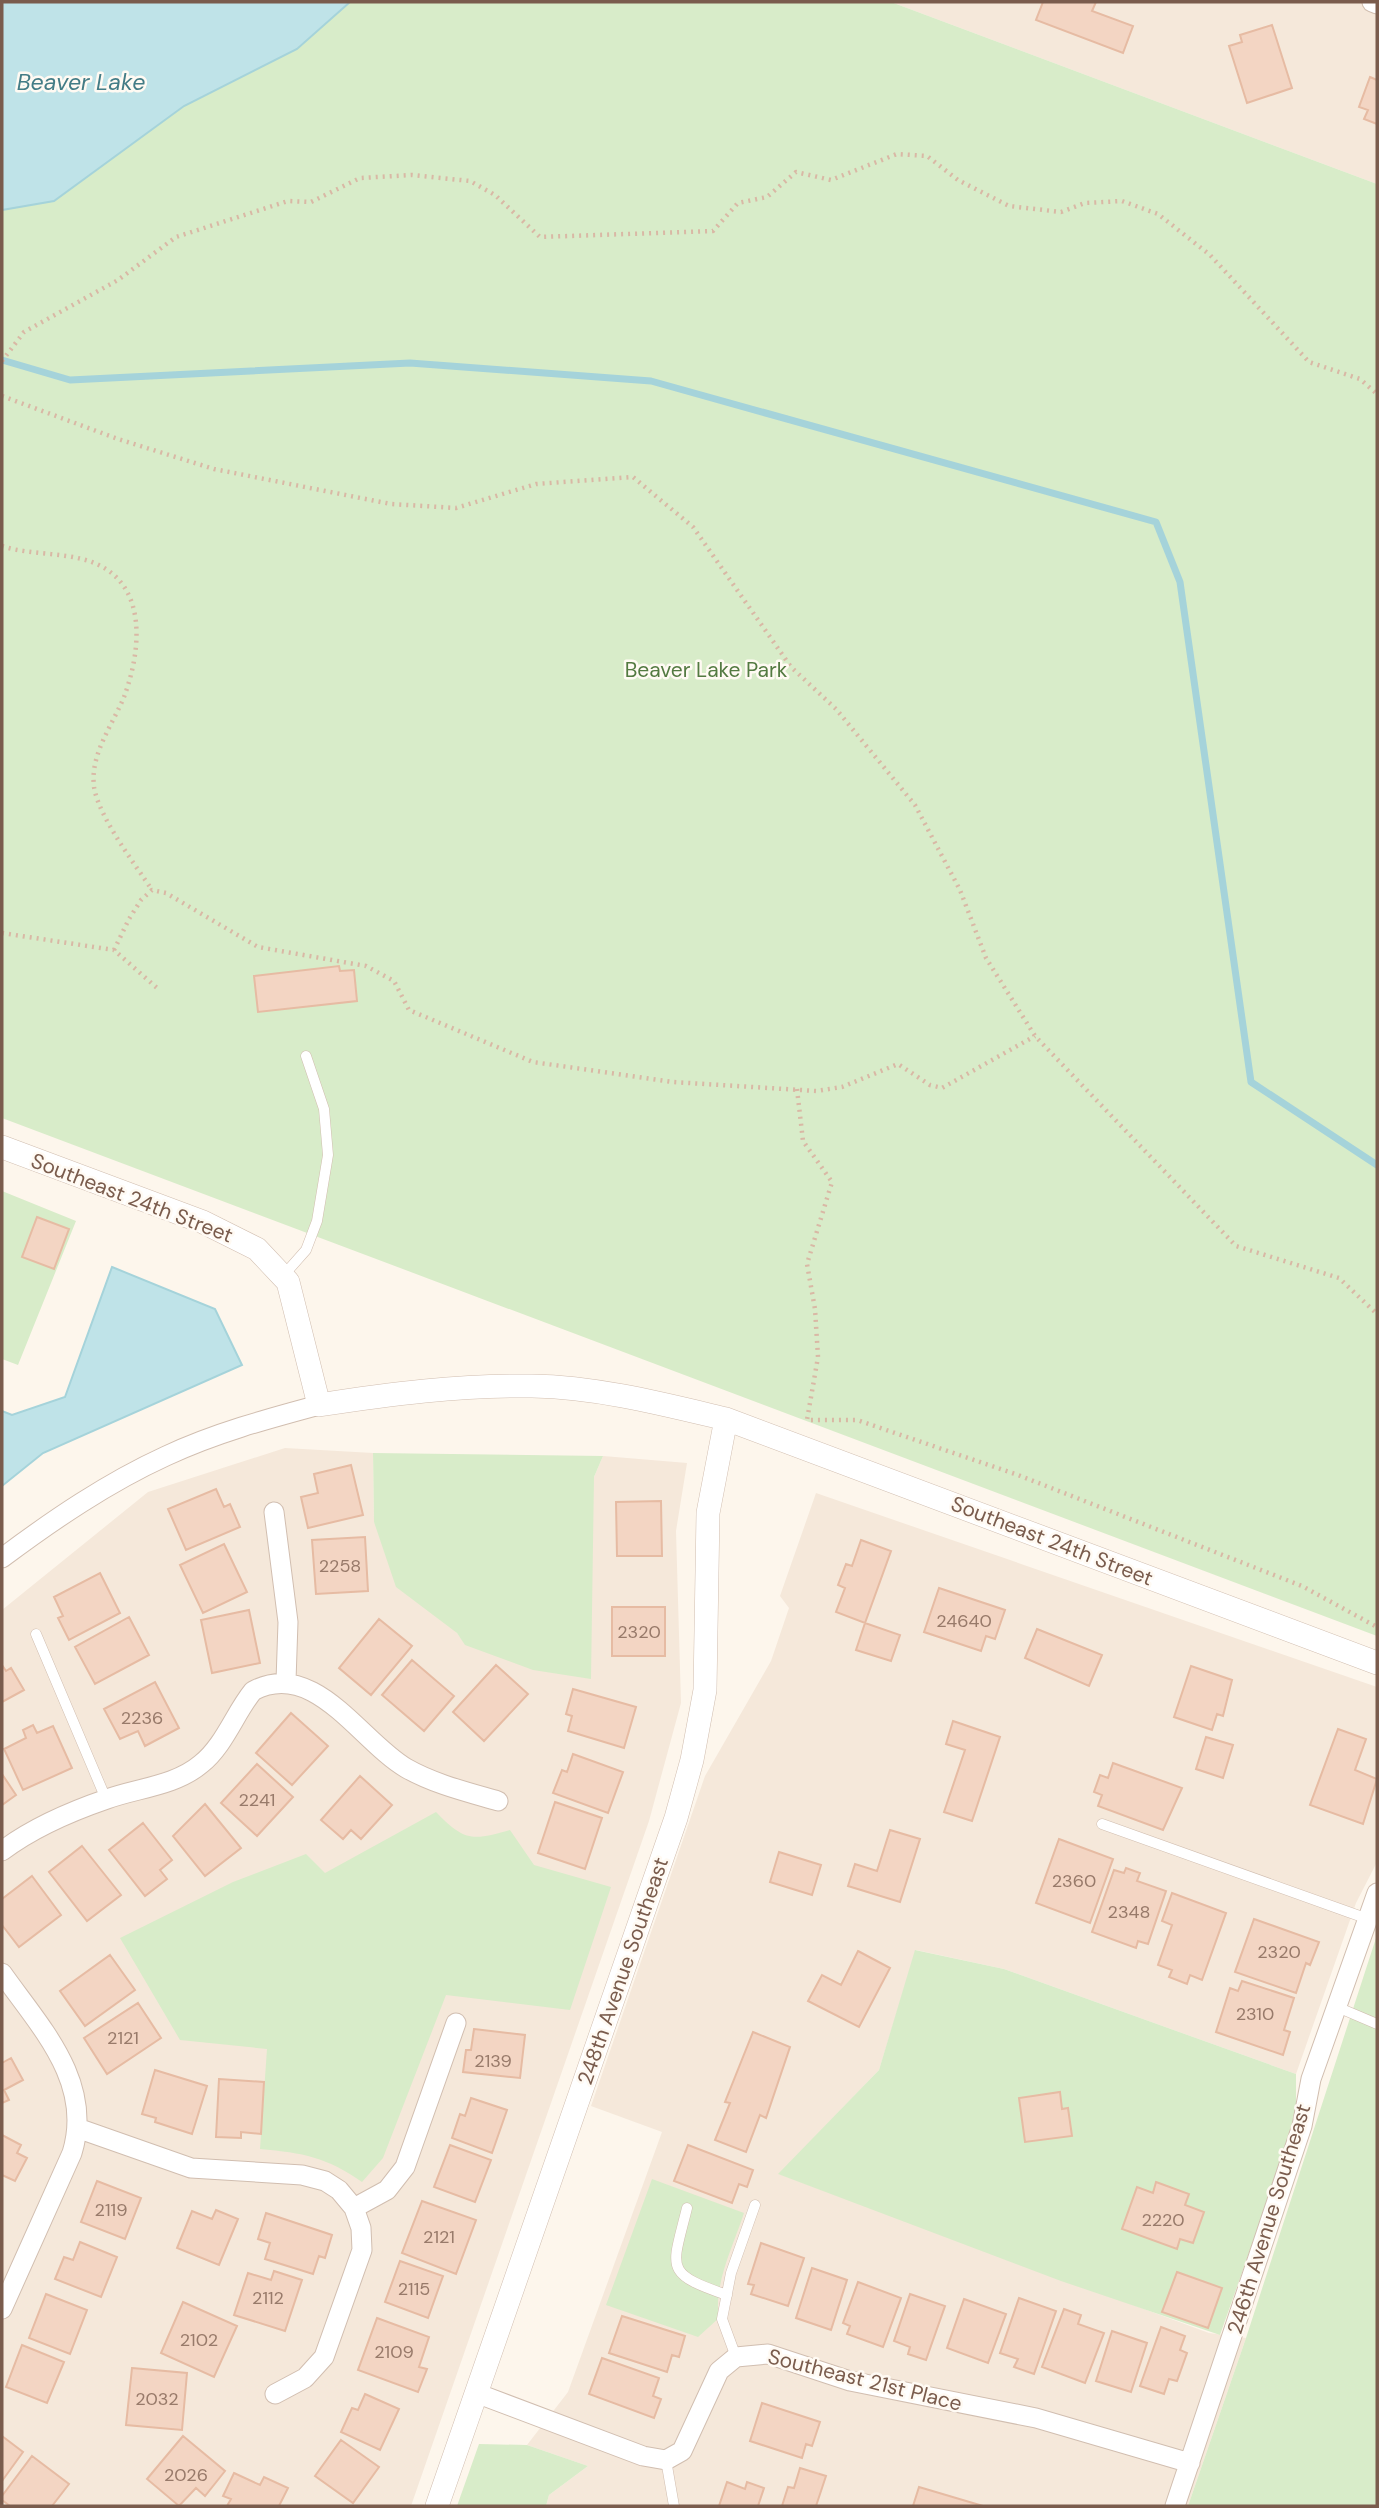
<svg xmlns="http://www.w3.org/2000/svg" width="1379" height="2508" viewBox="0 0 1379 2508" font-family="'DM Sans',sans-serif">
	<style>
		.residential { fill: #f5e8da }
		.green { fill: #d8ecc9 }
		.water { fill: #bfe3e8; stroke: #a5d3da; stroke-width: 2 }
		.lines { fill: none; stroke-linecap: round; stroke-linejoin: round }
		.stream { stroke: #a5d3da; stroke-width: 7 }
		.building { fill: #f3d5c3; stroke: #e6bba3; stroke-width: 2 }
		.service-casing { stroke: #d1beb0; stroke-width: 11 }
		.minor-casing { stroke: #d1beb0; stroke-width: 21 }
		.tertiary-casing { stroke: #d1beb0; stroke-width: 24 }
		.path { stroke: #d9b8a5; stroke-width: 4.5; stroke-dasharray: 2 5; stroke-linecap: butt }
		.service { stroke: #fff; stroke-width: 10 }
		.minor { stroke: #fff; stroke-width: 19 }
		.tertiary { stroke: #fff; stroke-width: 23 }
		.labels { text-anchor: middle; stroke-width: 5; stroke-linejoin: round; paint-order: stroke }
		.number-label { font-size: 18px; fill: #987a6a }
		.park-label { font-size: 21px; fill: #537a41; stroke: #fffaf3 }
		.street-label { font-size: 21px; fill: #7a5c4d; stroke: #fffaf3 }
		.water-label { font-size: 23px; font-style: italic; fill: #437c86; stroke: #fffaf3 }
	</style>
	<rect width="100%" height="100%" fill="#fdf6ec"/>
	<path class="residential" d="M891 2H1377V184Z
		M285 1448 373 1453 374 1522 466 1645 594 1477 603 1456 687 1463 676 1531 681 1703 649 1821 411 2506H2V1610L148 1492Z
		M816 1493 1377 1687V1862L1356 1903 1296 2074 1004 1969 916 1950 879 2070 779 2174 1209 2333 1246 2338 1188 2506H546L549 2495 588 2466 527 2445 568 2392 662 2132 591 2106 705 1776 771 1661 789 1608 780 1596Z"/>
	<path class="green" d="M350 2H891L1377 184V1636L2 1118V210L54 201 184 106 297 49Z
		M2 1191 76 1221 18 1365 2 1359Z
		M373 1453 603 1456 594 1477 591 1679 533 1670 465 1645 457 1633 396 1587 374 1522Z
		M436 1812C464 1841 472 1841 510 1830L534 1865 611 1887 570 2010 446 1995 383 2158 362 2182C326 2157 304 2153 260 2149L267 2049 180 2040 120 1938 233 1882 306 1854 325 1873Z
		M1377 1935V2506H1188L1246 2338Z
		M915 1950 1004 1969 1296 2074V2119L1220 2335 1061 2281 778 2174 879 2070Z
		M652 2179 744 2213C734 2244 713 2285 719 2318L698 2337 606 2305Z
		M479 2444 527 2445 588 2466 549 2495 546 2506H457Z"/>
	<path class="water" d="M2 2H350L297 49 184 106 54 201 2 210Z
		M112 1267 215 1309 242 1365 43 1453 2 1486V1411L12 1415 65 1397Z"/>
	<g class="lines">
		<path class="stream" d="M2 360 70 380 410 363 651 381 1156 522 1180 582 1251 1082 1377 1165"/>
	</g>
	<path class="building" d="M1043 2H1096L1092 11 1133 26 1123 53 1036 20Z
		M1272 25 1292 88 1247 103 1229 46 1242 42 1240 35Z
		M1370 77 1377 80V124L1364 119 1368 110 1359 107Z
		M339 966 340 971 354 970 357 1001 258 1012 254 976Z
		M37 1217 69 1229 54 1269 22 1257Z
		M351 1465 363 1515 308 1528 301 1497 318 1493 314 1474Z
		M216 1489 224 1507 230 1504 240 1527 186 1550 168 1509Z
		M661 1501 662 1556H617L616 1502Z
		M365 1537 368 1591 316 1594 312 1540Z
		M861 1540 891 1551 865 1623 836 1612 845 1588 838 1585 846 1564 852 1566Z
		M224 1544 247 1592 203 1613 180 1565Z
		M100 1573 120 1613 69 1640 58 1618 63 1616 54 1597Z
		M939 1588 1005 1610 995 1639 986 1636 981 1651 924 1632Z
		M612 1607H665V1656H612Z
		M249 1610 260 1663 212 1673 201 1620Z
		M129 1617 149 1655 95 1684 75 1647Z
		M379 1619 412 1646 371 1695 339 1668Z
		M865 1623 900 1635 891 1661 856 1650Z
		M1037 1629 1102 1655 1089 1686 1025 1658Z
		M412 1660 454 1696 424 1731 382 1695Z
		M2 1665 6 1671 11 1668 24 1690 2 1702Z
		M496 1665 528 1694 484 1741 453 1712Z
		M1191 1666 1232 1680 1223 1716 1217 1714 1212 1730 1174 1717Z
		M155 1682 179 1728 145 1746 138 1731 120 1739 104 1709Z
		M573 1689 636 1707 624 1748 568 1731 572 1716 566 1714Z
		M291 1713 328 1746 292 1785 256 1753Z
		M953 1721 1000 1737 972 1821 944 1812 965 1750 946 1744Z
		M33 1725 37 1733 53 1726 72 1768 23 1790 4 1749 26 1738 23 1730Z
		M1338 1729 1366 1739 1355 1770 1377 1779 1363 1824 1310 1805Z
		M1206 1737 1233 1745 1223 1778 1196 1769Z
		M573 1754 623 1772 608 1813 553 1793 562 1770 567 1772Z
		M1113 1763 1182 1788 1163 1830 1098 1806 1102 1795 1094 1792 1100 1775 1108 1778Z
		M257 1764 293 1797 257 1836 221 1803Z
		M2 1774 16 1795 2 1805Z
		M360 1776 392 1805 361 1839 351 1830 343 1839 321 1820Z
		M555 1802 602 1818 585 1869 538 1853Z
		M205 1804 241 1848 205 1876 173 1836Z
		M143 1823 172 1860 160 1870 167 1879 145 1896 109 1850Z
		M890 1830 920 1839 900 1902 848 1886 855 1864 877 1871Z
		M1059 1839 1113 1859 1090 1923 1036 1903Z
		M82 1846 121 1895 87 1921 49 1872Z
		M779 1852 821 1865 812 1895 770 1882Z
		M1126 1868 1140 1873 1137 1881 1166 1891 1148 1944 1138 1941 1136 1948 1092 1932 1114 1870 1124 1873Z
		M32 1876 61 1915 19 1947 2 1925V1899Z
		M1172 1893 1226 1913 1202 1980 1190 1975 1187 1984 1169 1977 1172 1970 1158 1965 1172 1925 1162 1921Z
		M1254 1919 1319 1942 1310 1965 1306 1963 1296 1993 1235 1972Z
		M858 1951 890 1968 859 2027 808 2001 822 1975 841 1985Z
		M110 1955 135 1990 85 2026 60 1991Z
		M1242 1981 1294 1998 1284 2030 1290 2032 1283 2055 1216 2032 1230 1988 1238 1991Z
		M138 2003 161 2038 107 2074 84 2038Z
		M474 2029 525 2035 520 2078 463 2072 466 2050H471Z
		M753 2032 790 2047 766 2118 760 2115 746 2152 715 2140 730 2103 725 2102Z
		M11 2058 23 2080 4 2090 9 2100 2 2103V2063Z
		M155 2070 207 2086 192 2134 155 2122 156 2118 142 2114Z
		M219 2079 264 2082 261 2134 241 2132V2138L216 2137Z
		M1060 2092 1062 2109 1068 2108 1072 2136 1025 2142 1019 2098Z
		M471 2098 507 2110 492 2153 452 2138 460 2114 465 2116Z
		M2 2135 21 2145 17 2153 27 2158 15 2181 2 2175Z
		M450 2145 491 2160 475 2202 434 2187Z
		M688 2145 753 2170 747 2187 739 2184 732 2203 674 2181Z
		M97 2181 141 2198 125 2239 81 2222Z
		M1156 2182 1189 2194 1185 2205 1204 2212 1193 2243 1180 2239 1177 2249 1122 2229 1137 2187 1153 2193Z
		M422 2201 476 2220 456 2274 402 2253Z
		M216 2210 238 2219 219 2265 177 2248 192 2211 212 2219Z
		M266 2213 332 2235 325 2258 319 2256 313 2274 265 2259 270 2243 258 2239Z
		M80 2242 117 2257 101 2297 55 2279 64 2257 73 2260Z
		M761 2243 804 2258 788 2306 751 2294 754 2285 748 2284Z
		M400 2261 443 2276 428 2318 385 2302Z
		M812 2268 847 2280 831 2330 796 2318Z
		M274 2271 302 2280 285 2331 234 2315 248 2273 271 2280Z
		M1177 2272 1222 2288 1208 2328 1162 2312Z
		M858 2282 901 2298 883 2347 847 2334 850 2326 843 2323Z
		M46 2294 87 2310 70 2354 29 2338Z
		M910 2294 945 2306 926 2360 908 2354 910 2347 894 2341Z
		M1019 2298 1056 2311 1034 2374 1014 2367 1018 2359 1000 2353Z
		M964 2299 1006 2314 988 2363 947 2348Z
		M183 2302 237 2326 214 2377 161 2353Z
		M1064 2309 1081 2315 1078 2324 1104 2333 1085 2383 1042 2367Z
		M622 2316 685 2336 679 2357 672 2355 667 2372 609 2353Z
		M377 2318 429 2337 419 2367 427 2369 418 2392 358 2370Z
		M1161 2327 1185 2336 1180 2350 1187 2353 1177 2381 1169 2379 1164 2394 1140 2386Z
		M1112 2331 1147 2343 1131 2392 1096 2381Z
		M22 2345 64 2362 47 2403 6 2387Z
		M602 2358 659 2378 653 2396 661 2399 654 2418 589 2394Z
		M132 2368 187 2373 182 2430 126 2425Z
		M365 2394 399 2409 380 2450 341 2432 352 2408 358 2410Z
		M762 2403 820 2422 812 2446 806 2444 802 2458 750 2441Z
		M2 2436 23 2452 2 2481Z
		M183 2436 225 2471 205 2496 196 2488 179 2506 147 2479Z
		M341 2440 379 2467 353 2503 315 2476Z
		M32 2456 69 2484 52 2506H10L2 2500V2496Z
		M800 2468 826 2476 816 2506H782L788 2487 794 2488Z
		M234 2473 260 2485 264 2477 288 2488 279 2506H227L231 2499 223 2496Z
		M727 2482 745 2489 747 2482 764 2488 758 2506H719Z
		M919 2487 983 2506H913Z"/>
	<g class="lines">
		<defs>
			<path id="service" d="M283 1276 306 1250 317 1221 328 1155 324 1109 306 1056
				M36 1634 106 1799
				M1102 1824 1368 1919
				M1337 2007 1377 2024
				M687 2208C672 2269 663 2273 727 2295
				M736 2357 722 2319 731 2273 755 2205
				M666 2460 674 2506"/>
			<path id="minor" d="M1372 2 1377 4
				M274 1512 288 1622 286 1681
				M2 1558C53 1520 107 1483 166 1456 215 1433 267 1419 319 1405
				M2 1851C31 1829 72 1811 107 1799 137 1788 175 1786 201 1764 224 1746 235 1713 253 1691 314 1658 360 1741 406 1768 434 1784 467 1792 498 1801
				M2 1973C40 2027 94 2082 72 2153L2 2309
				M80 2129 191 2168 302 2175 325 2181 339 2190 354 2208
				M476 2393 643 2456 666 2460 682 2451 719 2371 736 2357 768 2354 850 2381 1036 2418 1190 2463
				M275 2394 305 2378 324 2357 362 2250 361 2228 354 2208 387 2190 405 2167 456 2023
				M1175 2506 1302 2126 1311 2079 1377 1893"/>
			<path id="tertiary" d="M2 1147 203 1222 257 1249 288 1282 319 1405C389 1394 460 1385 532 1386 597 1387 663 1404 726 1419L1377 1663
				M437 2506 676 1818 692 1760 705 1690 708 1513 726 1419"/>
		</defs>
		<use href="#service" class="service-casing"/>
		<use href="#minor" class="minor-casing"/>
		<use href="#tertiary" class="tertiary-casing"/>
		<path class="path" d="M2 361 24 332 118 280 176 237 288 201 311 202 360 178 412 175 470 181 495 195 540 237 713 231 738 203 767 197 796 172 831 180 897 154 927 156 958 180 1009 206 1061 212 1085 203 1122 201 1158 214 1210 255 1309 362 1360 379 1377 394
			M2 396 118 439 214 469 391 504 456 508 536 484 633 477 693 527 791 667 836 709 915 805 960 890 986 958 1035 1036 1236 1246 1339 1278 1377 1314
			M2 546C34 557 76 550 106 569 148 596 139 657 124 697 112 726 90 754 94 787 99 818 135 864 152 890
			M2 933 114 950 157 988
			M114 950 129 919 141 900 152 890 166 893 258 947 366 966 394 981 409 1010 533 1062 673 1082 816 1091 842 1087 898 1064 930 1085 942 1088 1035 1036
			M797 1089 803 1141 832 1182 807 1264 815 1309 818 1357 807 1420H857L1018 1475 1302 1586 1377 1627"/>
		<use href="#service" class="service"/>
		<use href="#minor" class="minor"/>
		<use href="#tertiary" class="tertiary"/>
	</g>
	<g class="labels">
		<g class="number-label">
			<text x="340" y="1572">2258</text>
			<text x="964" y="1627">24640</text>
			<text x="639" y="1638">2320</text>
			<text x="142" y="1724">2236</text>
			<text x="257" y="1806">2241</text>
			<text x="1074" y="1887">2360</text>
			<text x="1129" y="1918">2348</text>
			<text x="1279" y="1958">2320</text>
			<text x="1255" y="2020">2310</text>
			<text x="123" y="2044">2121</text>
			<text x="493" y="2067">2139</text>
			<text x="111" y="2216">2119</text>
			<text x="1163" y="2226">2220</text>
			<text x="439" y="2243">2121</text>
			<text x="414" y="2295">2115</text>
			<text x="268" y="2304">2112</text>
			<text x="199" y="2346">2102</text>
			<text x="394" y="2358">2109</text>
			<text x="157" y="2405">2032</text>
			<text x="186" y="2481">2026</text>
		</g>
		<g class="park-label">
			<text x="706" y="677">Beaver Lake Park</text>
		</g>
		<g class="street-label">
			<text transform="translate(132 1198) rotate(21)" y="7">Southeast 24th Street</text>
			<text transform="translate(1052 1541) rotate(21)" y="7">Southeast 24th Street</text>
			<text transform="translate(623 1971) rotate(-71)" y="7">248th Avenue Southeast</text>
			<text transform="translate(1269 2219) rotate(-73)" y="7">246th Avenue Southeast</text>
			<text transform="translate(865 2380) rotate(14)" y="7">Southeast 21st Place</text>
		</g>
		<g class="water-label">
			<text x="81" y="90">Beaver Lake</text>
		</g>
	</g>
	<rect width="1379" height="2508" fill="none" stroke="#7a5c4d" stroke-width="7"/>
</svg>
